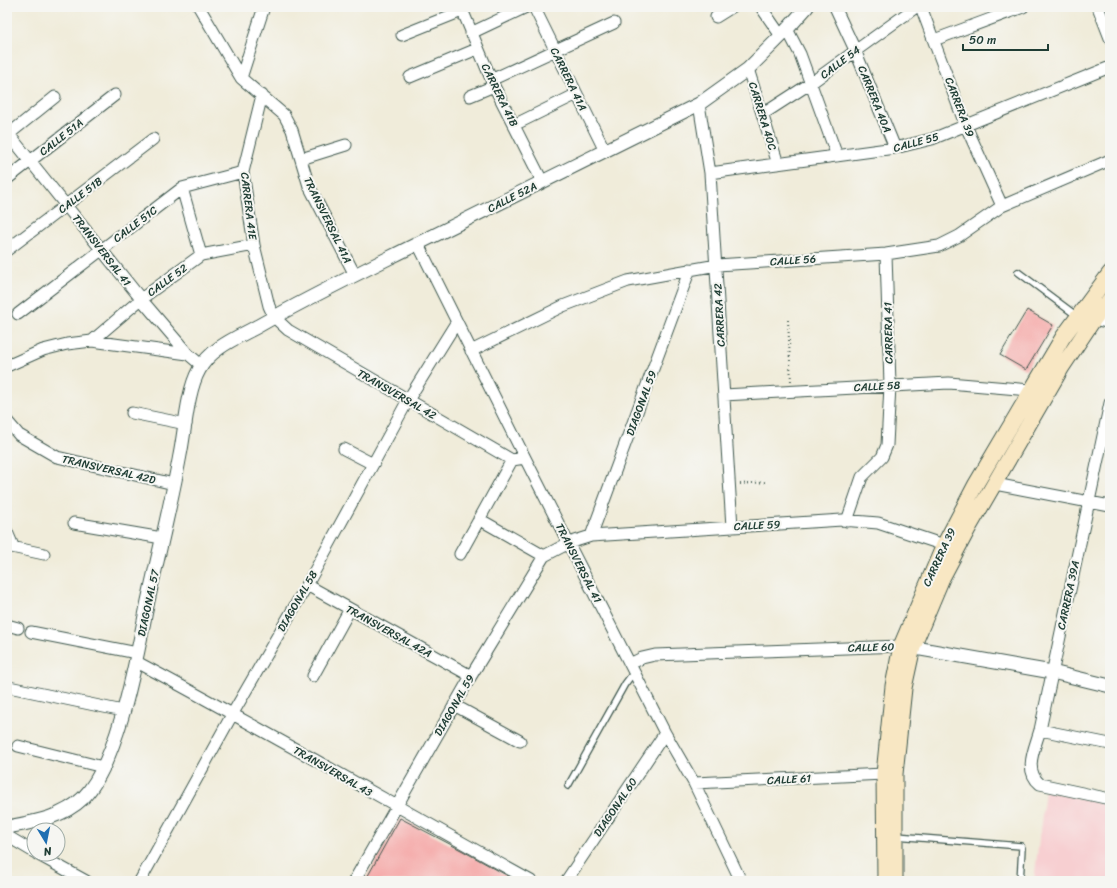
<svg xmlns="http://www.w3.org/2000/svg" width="1117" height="888" viewBox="0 0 1117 888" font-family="Sriracha,sans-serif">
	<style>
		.built { fill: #f7cfd1 }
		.building { fill: #f5a9a8 }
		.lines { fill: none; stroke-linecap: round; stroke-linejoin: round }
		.service-casing { stroke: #3e574d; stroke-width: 8 }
		.minor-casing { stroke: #3e574d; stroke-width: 13 }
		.tertiary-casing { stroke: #3e574d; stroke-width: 15 }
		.secondary-casing { stroke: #3e574d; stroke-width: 17 }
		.path { stroke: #3e574d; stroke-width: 2; stroke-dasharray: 1 3; stroke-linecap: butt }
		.service { stroke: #fff; stroke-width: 5.5 }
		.minor { stroke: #fff; stroke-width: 11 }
		.tertiary { stroke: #fff; stroke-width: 13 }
		.secondary { stroke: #f8e7c3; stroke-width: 15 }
		.labels { text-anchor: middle; stroke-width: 4; stroke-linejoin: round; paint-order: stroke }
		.street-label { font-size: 11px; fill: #1f3d34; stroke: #f6f6f2 }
	</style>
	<rect width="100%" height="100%" fill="#f6f6f2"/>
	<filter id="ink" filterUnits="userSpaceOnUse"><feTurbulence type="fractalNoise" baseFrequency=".025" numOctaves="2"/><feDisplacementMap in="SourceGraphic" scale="8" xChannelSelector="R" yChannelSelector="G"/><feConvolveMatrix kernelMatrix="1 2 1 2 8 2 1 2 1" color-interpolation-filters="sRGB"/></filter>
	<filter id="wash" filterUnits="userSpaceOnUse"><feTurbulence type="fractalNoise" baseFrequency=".012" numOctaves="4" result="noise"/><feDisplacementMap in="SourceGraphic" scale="16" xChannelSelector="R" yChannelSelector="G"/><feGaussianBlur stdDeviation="0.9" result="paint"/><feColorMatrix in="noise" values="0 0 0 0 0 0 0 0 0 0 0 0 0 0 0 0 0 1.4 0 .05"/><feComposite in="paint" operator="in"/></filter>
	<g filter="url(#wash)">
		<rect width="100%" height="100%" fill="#f0ecda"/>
		<path class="built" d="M1045 790 1110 806V881H1034Z"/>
		<g id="blocks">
			<path class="building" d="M1027 310 1053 325 1026 370 1000 355Z
				M400 818 463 851 517 881H365Z"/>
		</g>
	</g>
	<g filter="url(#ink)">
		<use href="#blocks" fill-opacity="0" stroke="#3e574d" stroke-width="1"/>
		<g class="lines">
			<defs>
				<path id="service" d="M1018 272 1077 316
					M568 786 625 684 634 672
					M896 836 1021 846 1022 848 1020 881"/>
				<path id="minor" d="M199 7 241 78 284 115 292 130 309 186 355 275
					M461 7 494 86 542 181
					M534 7 605 151
					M761 7 781 36
					M835 7 855 50 895 148
					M921 7 965 124 1002 206
					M1098 7 1110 38
					M716 17 732 7
					M787 29 800 54 837 156
					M471 33 526 7
					M402 35 462 11
					M934 40 1023 7
					M748 69 778 164
					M410 77 477 49
					M241 78 264 7
					M491 80 614 23
					M262 95 243 172 254 245 269 306 274 317 288 330 512 460 525 458
					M470 96 494 86
					M699 104 710 173 732 527
					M763 114 811 83 916 7
					M514 125 577 94
					M7 132 141 299 188 354 201 365
					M9 134 55 97
					M301 159 346 145
					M710 173 895 148 932 139 1110 67
					M7 179 115 95
					M182 188 201 255
					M418 244 525 458 665 733 694 783 741 881
					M7 250 153 139
					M18 314 182 188 243 172
					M1094 319 1110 323
					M92 341 141 299 201 255 254 245
					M471 351 563 306 628 281 717 265 886 254 939 246 959 236 1002 206 1110 160
					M7 366 43 350 67 344 92 341 188 354
					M724 395 949 383 1030 390
					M1110 403 1040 730C1035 748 1023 770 1040 784L1110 799
					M132 413 186 424
					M7 421 19 435 57 457 174 484
					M344 449 373 464
					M995 484 1110 506
					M479 519 544 556
					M847 521 862 477 882 457 887 445 890 385 886 254
					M74 523 162 538
					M7 532 13 546
					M591 536 690 269
					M7 546 44 554
					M460 554 512 460
					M307 585 471 676
					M7 625 18 628
					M31 632 137 653
					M135 661C268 732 399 808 531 881
					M630 664 642 658 655 655 901 646
					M313 676 350 609
					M9 687 123 711
					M454 705 520 741
					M1040 730 1110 744
					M18 746 103 767
					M694 783 884 774
					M7 836 34 852
					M37 854 86 881
					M140 881 233 713 307 585 408 400 456 323
					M354 881 471 676 544 556 569 543 591 536 842 520 878 523 944 545
					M566 881 665 733"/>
				<path id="tertiary" d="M904 646 1052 672 1110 686
					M7 827C34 822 62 818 83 798 120 760 137 654 148 601 159 552 171 504 180 455 185 431 187 391 199 370 211 347 239 337 260 325 311 296 365 270 417 244 511 198 605 151 699 104L748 69 781 36 807 7"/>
				<path id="secondary" d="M885 881 884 774 893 686 901 646 944 545 976 484 1063 337 1110 273
					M895 881V774L904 688 913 647 942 578 968 529 1062 367 1094 319 1110 299"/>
			</defs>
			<use href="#service" class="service-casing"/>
			<use href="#minor" class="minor-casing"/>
			<use href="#tertiary" class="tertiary-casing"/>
			<use href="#secondary" class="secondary-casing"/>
			<path class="path" d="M788 320 791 382
				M740 484 766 482"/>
			<use href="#service" class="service"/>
			<use href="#minor" class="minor"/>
			<use href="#tertiary" class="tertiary"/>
			<use href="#secondary" class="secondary"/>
		</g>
	</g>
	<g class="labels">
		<g class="street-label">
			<text transform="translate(840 62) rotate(-37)" y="4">CALLE 54</text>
			<text transform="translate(569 79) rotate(64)" y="4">CARRERA 41A</text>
			<text transform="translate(500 95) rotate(64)" y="4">CARRERA 41B</text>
			<text transform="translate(875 99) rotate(68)" y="4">CARRERA 40A</text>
			<text transform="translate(960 107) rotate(69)" y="4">CARRERA 39</text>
			<text transform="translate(763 116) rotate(73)" y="4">CARRERA 40C</text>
			<text transform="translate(61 137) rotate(-38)" y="4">CALLE 51A</text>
			<text transform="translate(916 142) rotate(-15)" y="4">CALLE 55</text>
			<text transform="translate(80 195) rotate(-37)" y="4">CALLE 51B</text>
			<text transform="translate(512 197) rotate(-27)" y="4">CALLE 52A</text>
			<text transform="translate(249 206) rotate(83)" y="4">CARRERA 41E</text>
			<text transform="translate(328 220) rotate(64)" y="4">TRANSVERSAL 41A</text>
			<text transform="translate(135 224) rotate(-37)" y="4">CALLE 51C</text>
			<text transform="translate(102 250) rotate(52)" y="4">TRANSVERSAL 41</text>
			<text transform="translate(793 260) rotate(-4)" y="4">CALLE 56</text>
			<text transform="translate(167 280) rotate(-36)" y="4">CALLE 52</text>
			<text transform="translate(719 315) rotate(-93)" y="4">CARRERA 42</text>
			<text transform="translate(888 333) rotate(-91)" y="4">CARRERA 41</text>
			<text transform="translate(877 386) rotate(-3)" y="4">CALLE 58</text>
			<text transform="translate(397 394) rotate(30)" y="4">TRANSVERSAL 42</text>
			<text transform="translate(641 403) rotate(-70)" y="4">DIAGONAL 59</text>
			<text transform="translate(109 469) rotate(13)" y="4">TRANSVERSAL 42D</text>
			<text transform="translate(757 525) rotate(-3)" y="4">CALLE 59</text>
			<text transform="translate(939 557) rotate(-65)" y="4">CARRERA 39</text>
			<text transform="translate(579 563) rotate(63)" y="4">TRANSVERSAL 41</text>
			<text transform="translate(1068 595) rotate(-78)" y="4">CARRERA 39A</text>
			<text transform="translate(297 601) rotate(-60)" y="4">DIAGONAL 58</text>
			<text transform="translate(148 603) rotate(-78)" y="4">DIAGONAL 57</text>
			<text transform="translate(389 631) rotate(29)" y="4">TRANSVERSAL 42A</text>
			<text transform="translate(871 647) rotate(-2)" y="4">CALLE 60</text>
			<text transform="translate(454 705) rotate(-60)" y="4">DIAGONAL 59</text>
			<text transform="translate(333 771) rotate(30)" y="4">TRANSVERSAL 43</text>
			<text transform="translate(789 779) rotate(-3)" y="4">CALLE 61</text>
			<text transform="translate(615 807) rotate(-56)" y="4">DIAGONAL 60</text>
		</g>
	</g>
	<rect width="1117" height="888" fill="none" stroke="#f6f6f2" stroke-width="24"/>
	<g transform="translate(46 842) rotate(170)"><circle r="19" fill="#f6f6f2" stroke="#a0aca6"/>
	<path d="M0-3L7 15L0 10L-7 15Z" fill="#1f6fb2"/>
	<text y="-6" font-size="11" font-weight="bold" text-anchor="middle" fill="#1f3d34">N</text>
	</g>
	<path d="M963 44v6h85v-6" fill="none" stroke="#1f3d34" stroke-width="2"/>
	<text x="969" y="44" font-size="12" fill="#1f3d34" stroke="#f6f6f2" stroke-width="3" paint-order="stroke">50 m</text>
</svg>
